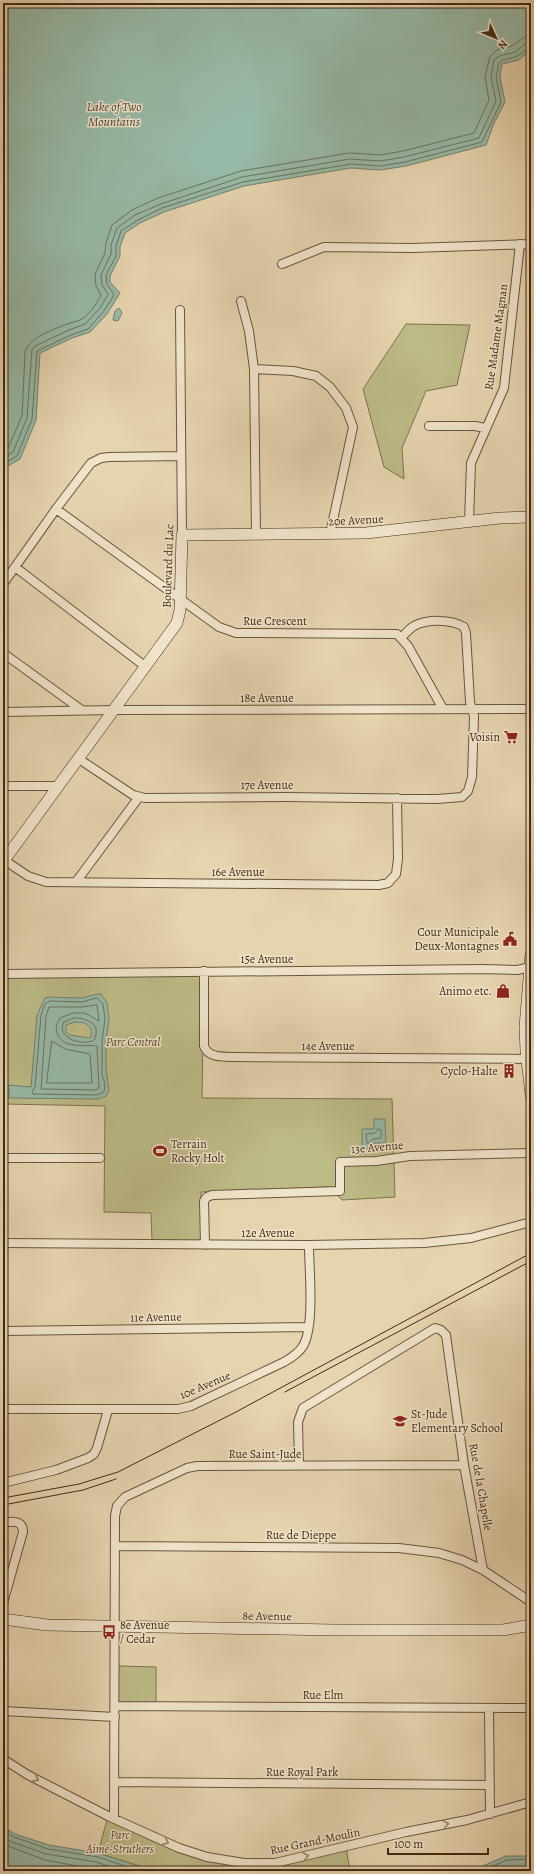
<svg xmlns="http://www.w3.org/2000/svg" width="534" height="1874" viewBox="0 0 534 1874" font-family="Alegreya,serif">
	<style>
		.green { fill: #bcbb86; stroke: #7e724e }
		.water { fill: #97b9a7; stroke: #75806d; fill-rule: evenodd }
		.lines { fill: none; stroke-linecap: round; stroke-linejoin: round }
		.shore { stroke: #6c725e; stroke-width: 1 }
		.street-casing { stroke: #6a543c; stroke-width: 10 }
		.secondary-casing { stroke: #412a16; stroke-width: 12 }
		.street { stroke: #efe3cb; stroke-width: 8 }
		.secondary { stroke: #efe3cb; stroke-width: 11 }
		.tram { stroke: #412a16; stroke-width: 1 }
		.oneway { stroke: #988670 }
		.labels { text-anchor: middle; stroke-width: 3; stroke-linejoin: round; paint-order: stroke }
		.street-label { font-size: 12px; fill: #412a16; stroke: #efe3cb }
		.poi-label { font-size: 12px; fill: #412a16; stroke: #efe3cb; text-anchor: end }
		.park-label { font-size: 12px; font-style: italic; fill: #5a472c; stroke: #efe3cb }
		.water-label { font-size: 13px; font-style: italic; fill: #524733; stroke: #efe3cb }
	</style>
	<rect width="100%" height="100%" fill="#e6d4af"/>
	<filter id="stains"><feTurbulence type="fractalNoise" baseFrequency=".005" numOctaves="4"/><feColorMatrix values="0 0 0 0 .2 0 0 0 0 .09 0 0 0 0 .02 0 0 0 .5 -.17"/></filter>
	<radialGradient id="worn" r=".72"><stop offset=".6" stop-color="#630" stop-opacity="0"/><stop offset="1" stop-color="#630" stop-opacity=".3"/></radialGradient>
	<path class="green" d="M406 324 470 325 457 385 426 391 402 448 404 479 384 467 363 389Z
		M204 971 202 1098 392 1099 395 1197 342 1200 329 1187 201 1192V1241H152L151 1213 104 1212 105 1106 3 1104V974Z
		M119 1666 156 1667V1704H117Z
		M108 1816 207 1857 275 1863 346 1847 350 1871H156L98 1853Z"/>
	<path class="water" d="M3 3H531V50L519 60 502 64 500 77 505 102 494 123 486 145 406 166 380 170 351 168 244 186 164 212 140 223 125 233 120 247V256L110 276V282L120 293 107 314 90 332 72 338 40 353 36 420 20 459 3 469Z
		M119 308 122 313 118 321 113 320 115 311Z
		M98 994H101L107 1003 109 1019 106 1041V1068L109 1091 106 1096 98 1099 9 1098V1085L31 1087 37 1015 45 998 49 997 81 998ZM75 1022C86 1022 93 1025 91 1037L89 1038 69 1035 66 1032V1025Z
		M374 1119H385L386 1143H374V1149H362V1129H374Z
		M3 1827 15 1834 49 1845 98 1853 154 1871H3Z
		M506 1856H531V1871H471Z"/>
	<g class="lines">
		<path class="shore" d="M3 451 8 448 22 416 25 353C28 337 53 330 67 324 71 322 77 322 82 319 89 315 97 303 101 295L96 286 95 274 105 253 106 243 112 225 132 210 158 198 241 171 349 153 380 155 403 151 474 133 489 100 485 77 490 56 497 50 512 46 523 38 531 37
			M3 458 13 452 27 418 32 349 37 345 69 330 85 324 100 308 108 294 102 285 101 275 111 254V245L117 228 135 215 161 204 242 177 350 159 380 161 404 157 479 138 496 101 491 77 494 60 499 56 515 52 525 44 531 43
			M3 464 17 456 32 419 37 351 71 335 88 329 104 311 114 295 107 284 106 275 116 256V246L121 231 138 220 162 208 243 182 351 164 380 166 405 162 482 142 501 102 496 77 499 63C504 58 511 59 517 56 522 54 525 49 531 48
			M97 998 103 1004 105 1019 102 1041V1075L105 1084 104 1092 97 1095 33 1094 32 1092 35 1087 41 1015 45 1004 50 1001 82 1002Z
			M97 1005 99 1021 85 1013H73L60 1018C57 1023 55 1028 57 1033 63 1050 85 1044 97 1046L99 1088 96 1090 41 1089 46 1016 49 1007H82Z
			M74 1018C87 1018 102 1024 94 1040 85 1046 57 1040 63 1023Z
			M52 1041 65 1049 90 1054 92 1083H47Z
			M378 1129 381 1130V1138L373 1139 369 1143H367L366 1134 375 1133Z
			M3 1831 14 1837 48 1849 98 1857 140 1871
			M3 1837 12 1842 46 1854 96 1862 124 1871
			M3 1844 45 1860 104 1871
			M481 1871 507 1860 531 1859"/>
		<defs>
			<path id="street" d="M282 264 324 247 412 248 531 244
				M241 301 249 331 254 369 256 534
				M180 310 182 535
				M254 369 293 371 316 376 330 387 346 408 353 427 330 534
				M429 426H475L485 428
				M56 509 219 627 236 633 397 634 408 646 443 709
				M469 522 471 463 504 388 520 244
				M15 567 146 667
				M3 584 56 509 91 463 101 458 109 457 181 456
				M3 653 83 711
				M3 712 114 710 531 709
				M79 759 133 795 145 798 285 797 437 799 462 797 468 791 472 777 474 716 470 702 466 633 464 627C451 619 427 619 414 626 409 629 405 634 402 637
				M3 786H58
				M4 860 28 876 46 882 379 885 388 883 396 874 398 859 397 798
				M76 882 139 797
				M204 971V1046C208 1058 224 1057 235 1057L531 1059
				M3 974 483 969 517 970 531 967
				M3 1158H100
				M3 1243 309 1245 424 1243 471 1238 531 1222
				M205 1245 204 1201 207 1197 212 1195 340 1191V1162L376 1161 410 1156 531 1153
				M3 1331 308 1327
				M3 1409H178L191 1406 284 1362C291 1358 299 1353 303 1346 315 1326 309 1269 309 1245
				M299 1465 298 1422 303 1408 435 1328 441 1330 446 1335 464 1465 483 1570
				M3 1483 56 1470 88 1458 94 1454 97 1448 108 1410
				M3 1523C12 1521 23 1520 23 1532L3 1603
				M116 1546 399 1548 439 1553 462 1560 483 1570 531 1602
				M115 1706 531 1708
				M489 1708 490 1814
				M3 1711 115 1717
				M3 1759 28 1775 108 1816 179 1848 207 1857 244 1863H275L406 1832 467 1820 531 1802
				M114 1782 490 1785
				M114 1819 115 1516 117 1506 125 1497 187 1468 197 1466 464 1465"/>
			<path id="secondary" d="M3 862 177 623 180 610 182 535 366 533 500 518 531 517
				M531 954 525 1027 526 1051 531 1095
				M3 1619 47 1625 334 1630H503L531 1625"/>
		</defs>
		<use href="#street" class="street-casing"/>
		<use href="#secondary" class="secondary-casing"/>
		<use href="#street" class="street"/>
		<use href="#secondary" class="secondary"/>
		<path class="tram" d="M285 1392 531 1261
			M3 1498 79 1484 118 1472 234 1413 531 1253
			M3 1505 83 1490 116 1479"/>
	</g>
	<defs><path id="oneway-chevron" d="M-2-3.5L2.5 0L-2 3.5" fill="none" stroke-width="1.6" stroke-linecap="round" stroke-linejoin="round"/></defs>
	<g class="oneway">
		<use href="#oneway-chevron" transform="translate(36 1779) rotate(27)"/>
		<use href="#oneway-chevron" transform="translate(446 1824) rotate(-11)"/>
		<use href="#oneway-chevron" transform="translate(166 1842) rotate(24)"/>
		<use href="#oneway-chevron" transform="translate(306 1856) rotate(-13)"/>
	</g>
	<defs>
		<symbol id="supermarket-bare" viewBox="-9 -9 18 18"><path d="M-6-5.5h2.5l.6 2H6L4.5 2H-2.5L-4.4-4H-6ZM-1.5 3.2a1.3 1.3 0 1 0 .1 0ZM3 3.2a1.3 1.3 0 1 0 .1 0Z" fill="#8f2418" stroke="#efe3cb" stroke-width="2.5" paint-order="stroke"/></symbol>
		<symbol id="civic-bare" viewBox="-9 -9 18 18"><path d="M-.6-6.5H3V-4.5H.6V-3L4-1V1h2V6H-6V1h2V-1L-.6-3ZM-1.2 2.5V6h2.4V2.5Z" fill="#8f2418" stroke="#efe3cb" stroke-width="2.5" paint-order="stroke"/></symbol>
		<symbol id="shop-bare" viewBox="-9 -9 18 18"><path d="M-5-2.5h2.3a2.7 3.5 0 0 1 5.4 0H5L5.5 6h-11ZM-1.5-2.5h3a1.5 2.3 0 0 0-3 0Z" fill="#8f2418" stroke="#efe3cb" stroke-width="2.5" paint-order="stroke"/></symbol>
		<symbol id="building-bare" viewBox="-9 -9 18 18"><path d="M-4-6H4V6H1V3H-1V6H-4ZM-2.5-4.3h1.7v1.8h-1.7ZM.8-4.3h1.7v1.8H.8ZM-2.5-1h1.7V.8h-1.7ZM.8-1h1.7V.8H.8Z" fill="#8f2418" stroke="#efe3cb" stroke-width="2.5" paint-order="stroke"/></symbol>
		<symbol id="stadium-bare" viewBox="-9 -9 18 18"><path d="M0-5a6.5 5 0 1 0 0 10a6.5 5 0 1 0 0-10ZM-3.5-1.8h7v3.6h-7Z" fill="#8f2418" stroke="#efe3cb" stroke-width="2.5" paint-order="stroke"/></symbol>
		<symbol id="school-bare" viewBox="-9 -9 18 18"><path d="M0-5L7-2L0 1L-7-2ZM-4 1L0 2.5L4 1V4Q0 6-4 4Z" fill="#8f2418" stroke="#efe3cb" stroke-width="2.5" paint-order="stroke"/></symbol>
		<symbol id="bus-bare" viewBox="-9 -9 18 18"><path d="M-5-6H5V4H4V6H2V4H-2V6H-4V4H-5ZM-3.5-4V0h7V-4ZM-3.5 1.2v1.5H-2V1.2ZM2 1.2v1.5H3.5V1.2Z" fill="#8f2418" stroke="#efe3cb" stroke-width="2.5" paint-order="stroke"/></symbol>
	</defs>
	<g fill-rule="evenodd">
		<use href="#supermarket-bare" x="501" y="727" width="20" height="20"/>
		<use href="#civic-bare" x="500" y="929" width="20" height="20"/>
		<use href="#shop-bare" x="493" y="981" width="20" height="20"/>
		<use href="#building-bare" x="499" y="1061" width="20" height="20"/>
		<use href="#stadium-bare" x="150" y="1141" width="20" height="20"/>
		<use href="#school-bare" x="390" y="1411" width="20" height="20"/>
		<use href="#bus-bare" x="99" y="1622" width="20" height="20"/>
	</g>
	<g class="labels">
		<g class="street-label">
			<text transform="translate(496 337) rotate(-82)" y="4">Rue Madame Magnan</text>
			<text transform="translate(356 520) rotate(-3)" y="4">20e Avenue</text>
			<text transform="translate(168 566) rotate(-88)" y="4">Boulevard du Lac</text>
			<text x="275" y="625">Rue Crescent</text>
			<text x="267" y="702">18e Avenue</text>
			<text x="267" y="789">17e Avenue</text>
			<text x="238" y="876">16e Avenue</text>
			<text x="267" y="963">15e Avenue</text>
			<text x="328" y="1050">14e Avenue</text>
			<text transform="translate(377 1147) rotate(-5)" y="4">13e Avenue</text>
			<text x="268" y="1237">12e Avenue</text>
			<text transform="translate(156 1317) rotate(-1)" y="4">11e Avenue</text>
			<text transform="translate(205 1385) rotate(-23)" y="4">10e Avenue</text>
			<text x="265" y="1458">Rue Saint-Jude</text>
			<text transform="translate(481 1487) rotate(80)" y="4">Rue de la Chapelle</text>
			<text x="301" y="1539">Rue de Dieppe</text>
			<text transform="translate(267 1616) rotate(1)" y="4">8e Avenue</text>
			<text x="323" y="1699">Rue Elm</text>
			<text x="302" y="1776">Rue Royal Park</text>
			<text transform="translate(315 1841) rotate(-12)" y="4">Rue Grand-Moulin</text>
		</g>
		<g class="poi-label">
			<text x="500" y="741">Voisin</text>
			<text x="499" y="936">Cour Municipale<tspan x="499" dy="14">Deux-Montagnes</tspan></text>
			<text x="492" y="995">Animo etc.</text>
			<text x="498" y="1075">Cyclo-Halte</text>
			<text x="171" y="1148" text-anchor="start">Terrain<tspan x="171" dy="14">Rocky Holt</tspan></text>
			<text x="411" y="1418" text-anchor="start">St-Jude<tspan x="411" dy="14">Elementary School</tspan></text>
			<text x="120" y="1629" text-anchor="start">8e Avenue<tspan x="120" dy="14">/ Cedar</tspan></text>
		</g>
		<g class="park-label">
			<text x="133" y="1046">Parc Central</text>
			<text x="120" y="1839">Parc<tspan x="120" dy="14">Aimé-Struthers</tspan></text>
		</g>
		<g class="water-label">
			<text x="114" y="111">Lake of Two<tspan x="114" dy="15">Mountains</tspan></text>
		</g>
	</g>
	<rect width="534" height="1874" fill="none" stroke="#e6d4af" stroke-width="16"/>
	<rect x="4" y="4" width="526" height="1866" fill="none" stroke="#412a16" stroke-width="2"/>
	<rect x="8" y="8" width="518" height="1858" fill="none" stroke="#412a16"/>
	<g transform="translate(496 38) rotate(134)" stroke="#efe3cb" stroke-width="3" paint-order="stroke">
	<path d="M0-3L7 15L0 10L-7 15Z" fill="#412a16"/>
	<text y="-6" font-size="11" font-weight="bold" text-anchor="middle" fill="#412a16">N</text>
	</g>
	<path d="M388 1848v6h100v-6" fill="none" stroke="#412a16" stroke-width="2"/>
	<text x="394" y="1848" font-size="12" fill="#412a16" stroke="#efe3cb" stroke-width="3" paint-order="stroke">100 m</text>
	<rect width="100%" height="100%" filter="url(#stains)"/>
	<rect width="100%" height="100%" fill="url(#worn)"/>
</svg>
